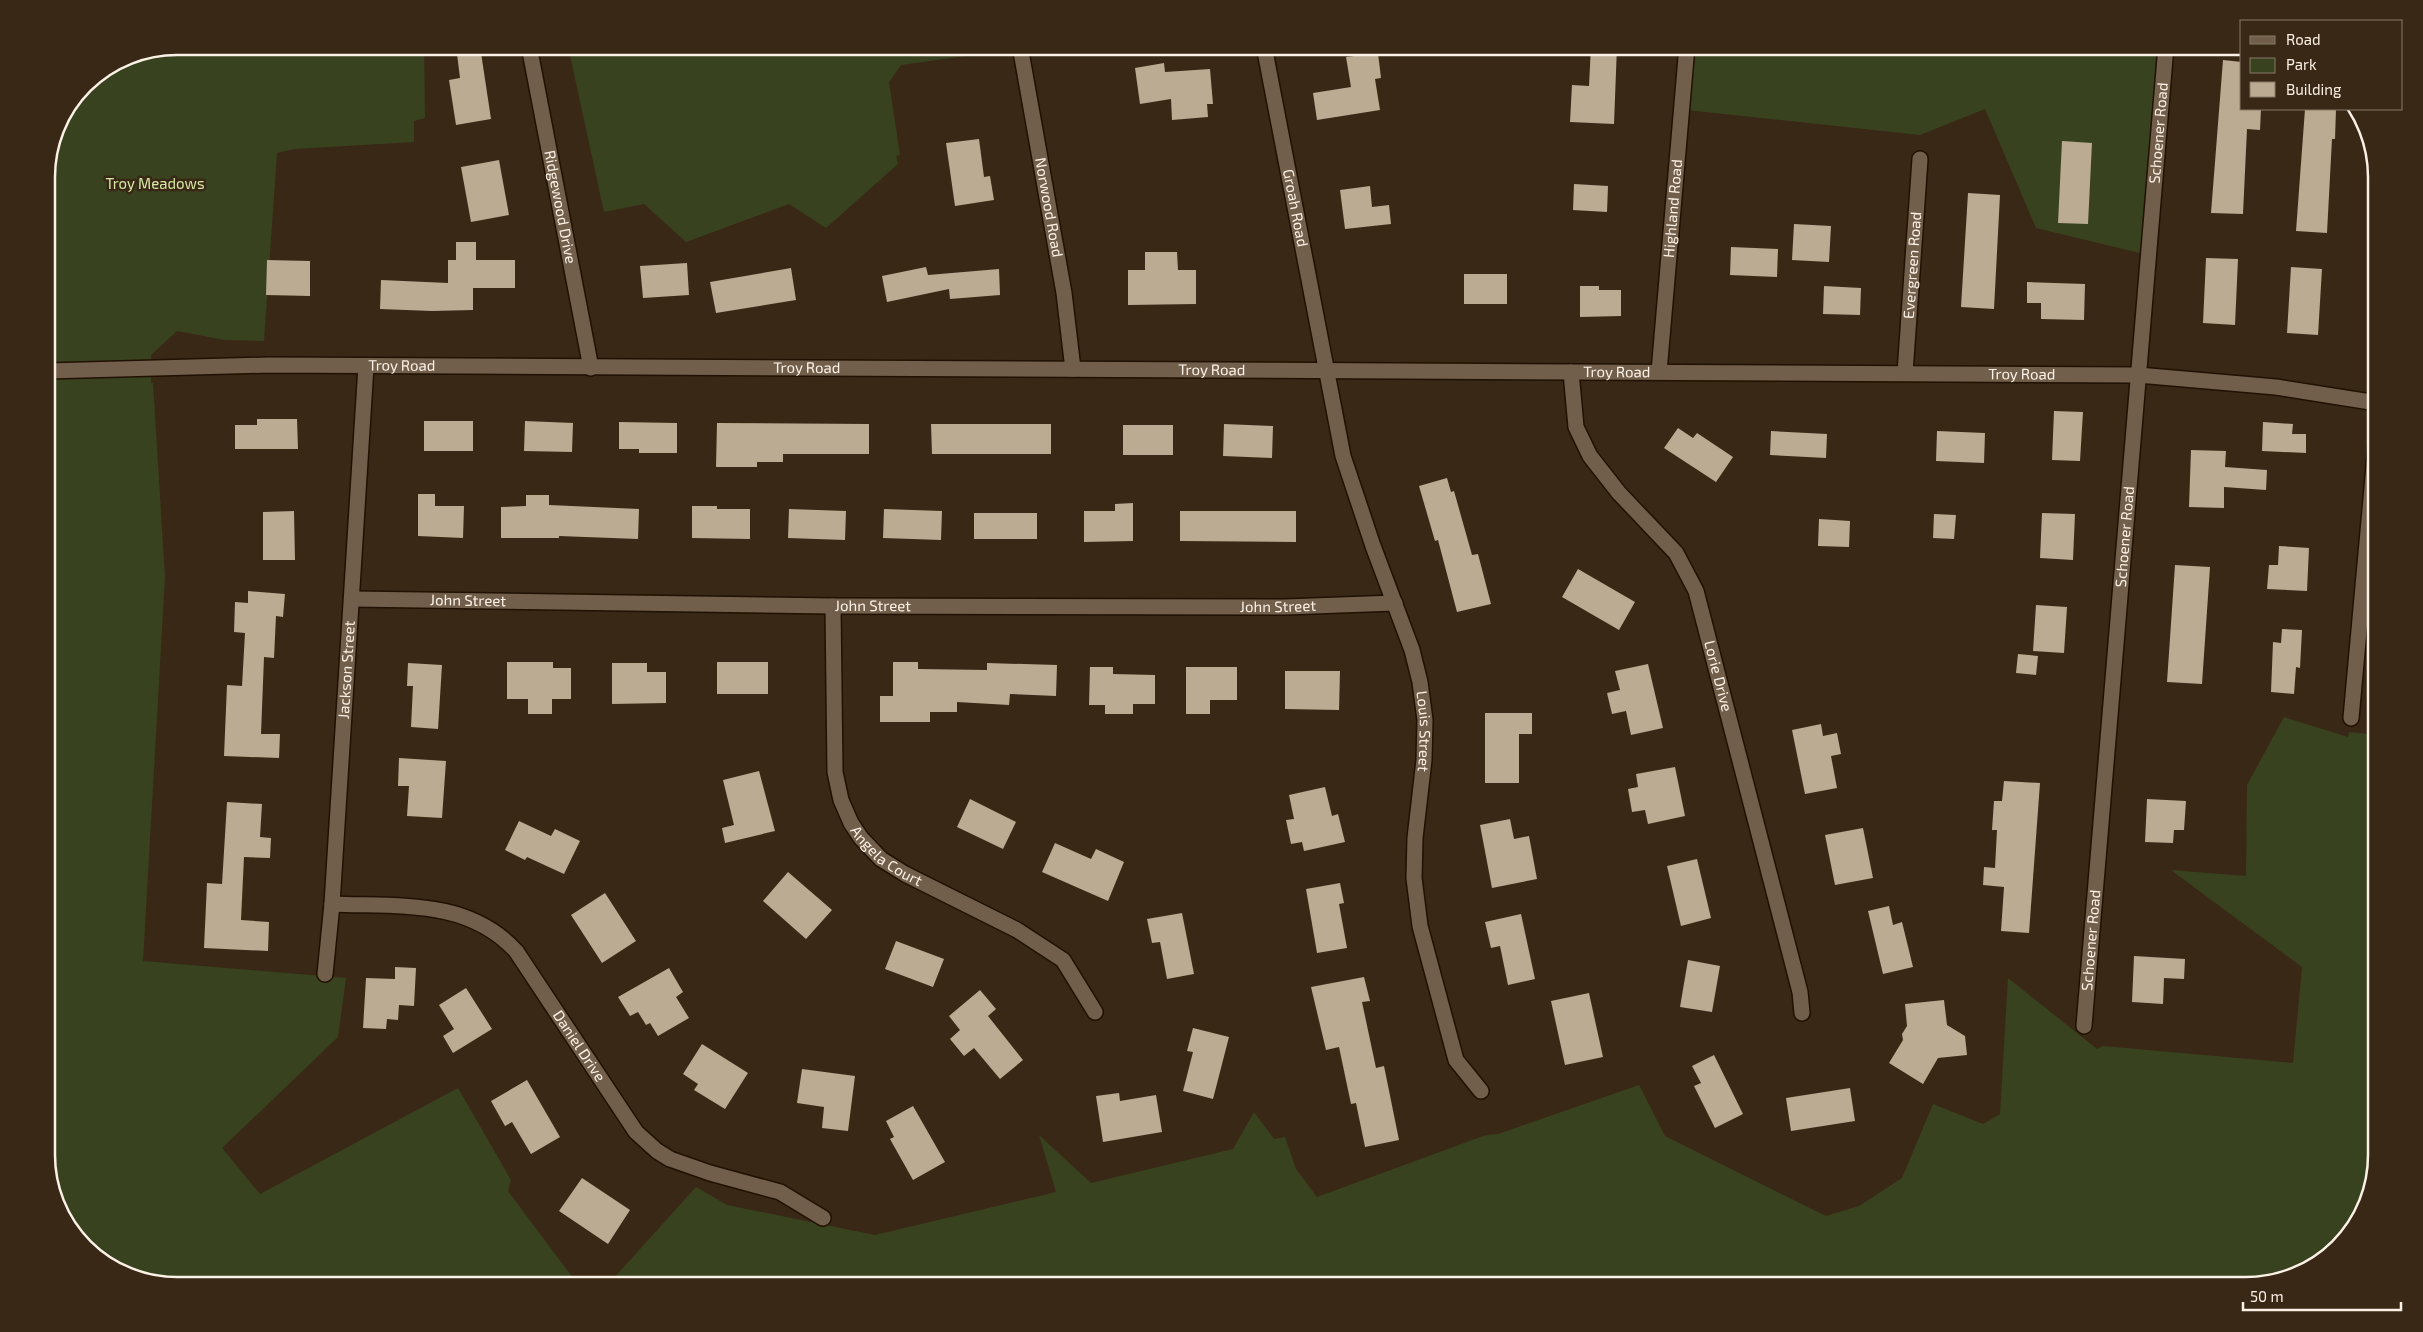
<svg xmlns="http://www.w3.org/2000/svg" width="2423" height="1332" viewBox="0 0 2423 1332" font-family="'Exo 2',sans-serif">
	<style>
		.green { fill: #39421f }
		.building { fill: #baab92 }
		.lines { fill: none; stroke-linecap: round; stroke-linejoin: round }
		.street-casing { stroke: #201102; stroke-width: 18 }
		.secondary-casing { stroke: #201102; stroke-width: 18 }
		.street { stroke: #715f4b; stroke-width: 15 }
		.secondary { stroke: #715f4b; stroke-width: 15 }
		.labels { text-anchor: middle; stroke-width: 5; stroke-linejoin: round; paint-order: stroke }
		.street-label { font-size: 15px; fill: #fcf1e6; stroke: #392816 }
		.park-label { font-size: 15px; fill: #d6e9a4; stroke: #392816 }
		.rim { fill: none; stroke: #fcf1e6; stroke-width: 2.5 }
	</style>
	<rect width="100%" height="100%" fill="#392816"/>
	<path class="green" d="M177 46H424L425 118 414 121V142L294 149 277 153 264 341 224 340 177 331 151 355V383H153L165 577 143 961 346 978 338 1037 222 1148 260 1194 458 1088 511 1180 508 1191 579 1286 613 1279 696 1187 727 1205 875 1235 1056 1192 1039 1135 1091 1183 1233 1149 1254 1112 1274 1139 1285 1137 1296 1169 1317 1197 1486 1135 1498 1134 1639 1085 1665 1136 1826 1216 1859 1206 1902 1178 1933 1104 1983 1124 2000 1114 2008 978 2097 1049 2103 1046 2293 1063 2302 967 2171 870 2246 876 2247 785 2284 717 2348 737 2349 732 2377 735V1155L2359 1220 2312 1268 2246 1286H177L112 1268 68 1227 47 1163V169L56 127 85 84 127 56Z
		M568 46H1000L1001 51 901 65 889 82 900 155 896 156 898 164 826 228 789 204 686 242 644 204 604 212Z
		M1692 46H2157L2152 256 2036 228 1985 109 1920 135 1687 110Z"/>
	<path class="building" d="M456 46H480L491 119 456 125 449 80 460 78Z
		M1591 46H1617L1614 124 1570 122 1572 85 1589 86Z
		M1378 53 1381 78 1375 79 1380 110 1317 120 1313 93 1351 87 1346 57Z
		M2223 60 2242 62V109H2261L2260 130 2247 129 2243 214 2211 213Z
		M1164 63 1165 72 1210 69 1213 104H1207L1208 117 1172 120 1171 99 1140 104 1135 68Z
		M2305 109H2336L2335 139H2332L2327 233 2296 231Z
		M979 139 984 177 990 176 994 200 955 206 946 143Z
		M2062 141 2092 143 2088 224 2058 223Z
		M499 160 509 215 471 222 461 167Z
		M1574 184 1608 186 1607 212 1573 210Z
		M1370 186 1372 207 1389 205 1391 224 1345 229 1340 190Z
		M1968 193 2000 195 1994 309 1961 307Z
		M1794 224 1831 226 1829 262 1792 260Z
		M456 242H476V260H515V288H473V310L432 311 380 309 381 280 448 283V260H456Z
		M1731 247 1778 249 1777 277 1730 275Z
		M1145 252H1177L1178 270H1196V304L1128 305V270H1145Z
		M2206 258 2238 259 2235 325 2203 323Z
		M267 260 310 261V296L266 295Z
		M687 263 689 295 643 298 640 266Z
		M926 267 928 275 999 269 1000 295 950 299 949 289 887 302 882 276Z
		M2291 267 2322 269 2318 335 2287 333Z
		M791 268 796 300 716 313 710 282Z
		M1464 274H1507V304H1464Z
		M2027 282 2085 284 2084 320 2041 319V303H2027Z
		M1580 286H1599V290H1621V316L1580 317Z
		M1824 286 1861 288 1860 315 1823 314Z
		M2054 411 2083 412 2080 461 2052 460Z
		M257 419H297L298 449H235V425H257Z
		M424 421H473V451H424Z
		M525 421 573 423 572 452 524 451Z
		M619 422 677 423V453H639V449H619Z
		M2263 422 2293 424 2292 434H2306V453L2262 451Z
		M717 423 869 424V454H783V462H757V467H716Z
		M931 424H1051V454H932Z
		M1224 424 1273 426 1272 458 1223 456Z
		M1123 425H1173V455H1123Z
		M1678 428 1693 438 1697 433 1733 457 1716 482 1664 448Z
		M1771 431 1827 434 1826 458 1770 455Z
		M1937 431 1985 433 1984 463 1936 461Z
		M2191 450 2226 451 2225 467 2267 470 2266 490 2224 487V508L2189 507Z
		M1447 478 1451 492 1454 491 1472 555 1478 554 1491 604 1457 612 1438 540 1435 541 1419 486Z
		M418 494H435V506H464L463 538 418 536Z
		M526 495H549V505L639 509 638 539 559 536V538H501V507L526 506Z
		M1133 503V541L1084 542V511H1115V504Z
		M692 506H717V509H750V539L692 538Z
		M789 509 846 511 845 540 788 538Z
		M884 509 942 511 941 540 883 538Z
		M294 511 295 560H263V512Z
		M1180 511H1296V542L1180 541Z
		M974 513H1037V539H974Z
		M2042 513 2075 514 2073 560 2040 558Z
		M1934 514 1956 515 1954 539 1933 538Z
		M1819 519 1850 521 1849 547 1818 546Z
		M2279 546 2309 548 2307 591 2267 589 2269 565H2278Z
		M2175 565 2210 567 2202 684 2167 682Z
		M1578 569 1635 602 1619 630 1562 597Z
		M248 591 285 594 283 617 276 616 274 658 264 657 261 734H280L279 758 224 756 227 685 242 686 245 633 234 632 235 602 248 603Z
		M2036 605 2067 607 2064 653 2033 651Z
		M2282 629 2302 630 2300 668 2296 667 2294 694 2271 692 2273 642 2281 643Z
		M2018 654 2038 656 2036 675 2016 673Z
		M507 662H553V668H571V699H552V714H528V699H507Z
		M717 662H768V694H717Z
		M893 662H918V669L987 670V663L1057 665 1056 696 1010 694 1009 705 957 702V712H930V722H880V696H893Z
		M408 663 442 665 438 729 411 727 413 686H407Z
		M612 663H647V672H666V703L612 704Z
		M1648 664 1663 728 1631 735 1626 711 1612 714 1607 693 1620 690 1615 671Z
		M1090 667H1113V674L1155 675V704H1133V714H1105V705H1089Z
		M1186 667H1237V700H1210V714H1186Z
		M1285 671H1340L1339 710 1285 709Z
		M1485 713H1532V734H1519V783H1485Z
		M1821 724 1823 736 1837 733 1841 754 1831 756 1837 788 1805 794 1792 730Z
		M399 758 446 761 442 818 407 816 409 786H398Z
		M1675 767 1685 816 1648 824 1645 810 1632 812 1628 789 1638 787 1636 774Z
		M759 771 775 831 725 843 722 828 734 825 723 780Z
		M2004 781 2040 783 2029 933 2001 931 2004 887 1983 885 1984 867 1995 868 1997 830H1992L1994 801H2002Z
		M1325 787 1332 816 1338 814 1345 842 1304 851 1302 842 1291 844 1286 820 1294 819 1289 795Z
		M970 799 1016 822 1003 849 957 827Z
		M2147 799 2186 801 2184 830H2174L2173 843 2145 842Z
		M227 802 262 804 260 837 271 838 270 858 244 857 241 920 269 922 268 951 204 948 207 883 222 884Z
		M1510 819 1514 839 1529 836 1537 879 1492 888 1480 825Z
		M519 821 551 836 555 829 580 841 564 874 527 857 525 860 505 850Z
		M1863 828 1873 878 1835 885 1825 835Z
		M1055 843 1091 859 1096 849 1124 862 1108 901 1042 872Z
		M1697 859 1711 918 1681 926 1667 866Z
		M788 872 832 910 806 939 763 901Z
		M1340 883 1344 903 1339 904 1347 948 1317 953 1306 889Z
		M605 893 636 941 602 963 571 915Z
		M1889 906 1893 925 1902 922 1913 967 1883 974 1868 911Z
		M1182 913 1194 974 1167 979 1160 942 1152 943 1147 919Z
		M1521 914 1535 979 1508 985 1500 946 1491 948 1485 922Z
		M896 941 944 959 933 987 885 969Z
		M2134 956 2185 959 2184 979 2164 978 2163 1004 2132 1002Z
		M1688 960 1720 966 1712 1012 1680 1007Z
		M395 967 416 968 414 1006 399 1005 398 1020 387 1019 386 1029 363 1028 366 978 395 979Z
		M669 968 683 992 676 997 689 1018 658 1036 650 1023 646 1025 638 1012 630 1016 618 997Z
		M1364 977 1370 1001 1362 1002 1376 1068 1384 1066 1399 1140 1365 1147 1356 1103 1351 1104 1339 1047 1326 1050 1311 987Z
		M466 988 492 1029 453 1053 443 1036 454 1029 439 1005Z
		M980 990 996 1009 988 1016 1023 1060 1000 1079 974 1048 964 1056 950 1039 960 1030 949 1016Z
		M1589 993 1603 1057 1565 1065 1551 1001Z
		M1944 1000 1947 1025 1965 1036 1967 1055 1938 1058 1923 1084 1889 1063 1903 1040 1902 1034 1907 1026 1905 1004Z
		M1193 1028 1229 1037 1213 1099 1183 1091 1193 1052 1187 1051Z
		M702 1044 748 1073 725 1109 694 1090 698 1084 683 1074Z
		M1714 1055 1743 1114 1715 1128 1694 1086 1701 1083 1692 1066Z
		M802 1069 855 1076 848 1131 822 1128 824 1107 797 1103Z
		M527 1080 560 1137 531 1154 512 1122 505 1126 491 1101Z
		M1850 1088 1855 1121 1791 1131 1786 1098Z
		M1119 1093 1120 1101 1156 1095 1162 1132 1103 1142 1096 1096Z
		M913 1106 945 1162 913 1180 890 1139 894 1137 886 1121Z
		M582 1178 630 1210 608 1244 559 1211Z"/>
	<g class="lines">
		<defs>
			<g id="street">
				<path id="s1" d="M529 46 591 368"/>
				<path id="s2" d="M1020 46 1064 293 1073 369"/>
				<path id="s3" d="M1264 46 1343 456 1373 546 1412 650 1420 682 1425 720 1424 760 1415 838 1414 878 1420 926 1456 1060 1481 1091"/>
				<path id="s4" d="M1571 372 1576 427 1590 456 1619 493 1676 553 1696 591 1800 992 1802 1013"/>
				<path id="s5" d="M1659 372 1687 46"/>
				<path id="s6" d="M1905 373 1920 159"/>
				<path id="s7" d="M352 599 833 606 1285 607 1395 603"/>
				<path id="s8" d="M833 606 835 772 841 800 851 823 861 838 881 859 905 874 1017 930 1063 960 1095 1012"/>
				<path d="M2351 718 2377 433"/>
				<path id="s9" d="M332 904C398 907 467 898 516 951L636 1132 657 1151 670 1159 710 1173 780 1192 823 1218"/>
				<path id="s10" d="M325 974 332 904 366 366"/>
				<path id="s11" d="M2084 1026 2166 46"/>
			</g>
			<g id="secondary">
				<path id="s12" d="M47 371 268 365 2138 375 2276 387 2377 403"/>
			</g>
		</defs>
		<use href="#street" class="street-casing"/>
		<use href="#secondary" class="secondary-casing"/>
		<use href="#street" class="street"/>
		<use href="#secondary" class="secondary"/>
	</g>
	<g class="labels">
		<g class="street-label">
			<text dy="5" stroke="none"><textPath href="#s11" startOffset="896">Schoener Road</textPath></text>
			<text dy="5" stroke="none"><textPath href="#s1" startOffset="164">Ridgewood Drive</textPath></text>
			<text dy="5" stroke="none"><textPath href="#s2" startOffset="164">Norwood Road</textPath></text>
			<text dy="5" stroke="none"><textPath href="#s3" startOffset="165">Groah Road</textPath></text>
			<text dy="5" stroke="none"><textPath href="#s5" startOffset="164">Highland Road</textPath></text>
			<text dy="5" stroke="none"><textPath href="#s6" startOffset="108">Evergreen Road</textPath></text>
			<text dy="5" stroke="none"><textPath href="#s12" startOffset="355">Troy Road</textPath></text>
			<text dy="5" stroke="none"><textPath href="#s12" startOffset="760">Troy Road</textPath></text>
			<text dy="5" stroke="none"><textPath href="#s12" startOffset="1165">Troy Road</textPath></text>
			<text dy="5" stroke="none"><textPath href="#s12" startOffset="1570">Troy Road</textPath></text>
			<text dy="5" stroke="none"><textPath href="#s12" startOffset="1975">Troy Road</textPath></text>
			<text dy="5" stroke="none"><textPath href="#s11" startOffset="491">Schoener Road</textPath></text>
			<text dy="5" stroke="none"><textPath href="#s7" startOffset="116">John Street</textPath></text>
			<text dy="5" stroke="none"><textPath href="#s7" startOffset="521">John Street</textPath></text>
			<text dy="5" stroke="none"><textPath href="#s7" startOffset="926">John Street</textPath></text>
			<text dy="5" stroke="none"><textPath href="#s10" startOffset="305">Jackson Street</textPath></text>
			<text dy="5" stroke="none"><textPath href="#s4" startOffset="348">Lorie Drive</textPath></text>
			<text dy="5" stroke="none"><textPath href="#s3" startOffset="706">Louis Street</textPath></text>
			<text dy="5" stroke="none"><textPath href="#s8" startOffset="269">Angela Court</textPath></text>
			<text dy="5" stroke="none"><textPath href="#s11" startOffset="86">Schoener Road</textPath></text>
			<text dy="5" stroke="none"><textPath href="#s9" startOffset="310">Daniel Drive</textPath></text>
		</g>
		<g class="park-label">
			<text x="155" y="189">Troy Meadows</text>
		</g>
	</g>
	<path d="M0 0H2423V1332H0ZM177 55H2246A122 122 0 0 1 2368 177V1155A122 122 0 0 1 2246 1277H177A122 122 0 0 1 55 1155V177A122 122 0 0 1 177 55Z" fill="#392816" fill-rule="evenodd"/>
	<path class="rim" d="M177 55H2246A122 122 0 0 1 2368 177V1155A122 122 0 0 1 2246 1277H177A122 122 0 0 1 55 1155V177A122 122 0 0 1 177 55Z"/>
	<rect x="2240" y="20" width="162" height="90" fill="#392816" stroke="#877869"/>
	<rect x="2250" y="36" width="25" height="8" fill="#715f4b" stroke="#877869"/>
	<text x="2286" y="45" font-size="15" fill="#fcf1e6">Road</text>
	<rect x="2250" y="58" width="25" height="15" fill="#39421f" stroke="#877869"/>
	<text x="2286" y="70" font-size="15" fill="#fcf1e6">Park</text>
	<rect x="2250" y="82" width="25" height="15" fill="#baab92" stroke="#877869"/>
	<text x="2286" y="95" font-size="15" fill="#fcf1e6">Building</text>
	<path d="M2243 1302v8h158v-8" fill="none" stroke="#fcf1e6" stroke-width="2.5"/>
	<text x="2250" y="1302" font-size="15" fill="#fcf1e6" stroke="#392816" stroke-width="4" paint-order="stroke">50 m</text>
</svg>
